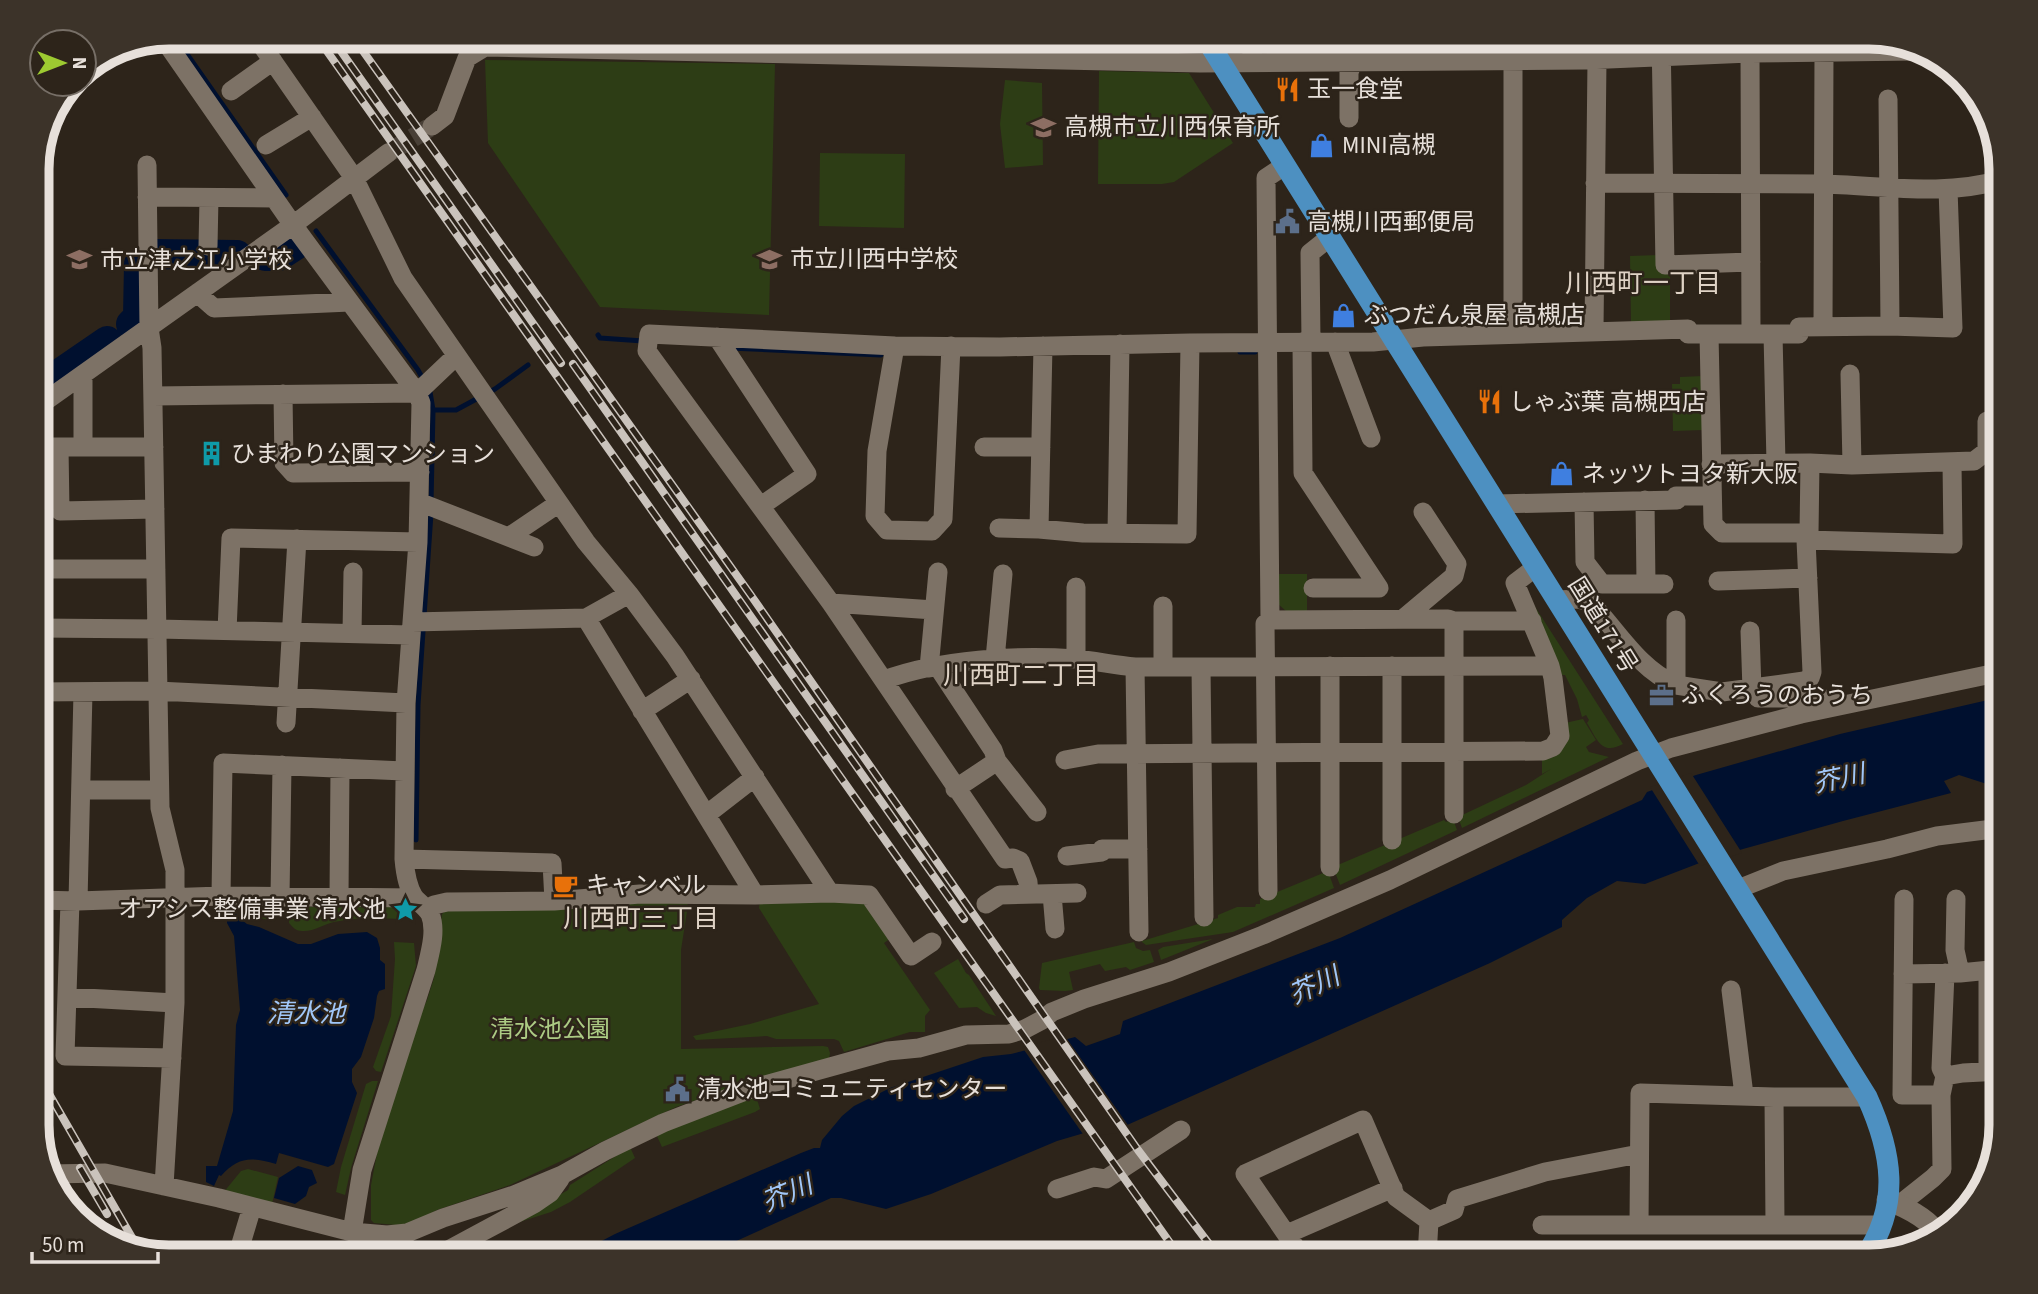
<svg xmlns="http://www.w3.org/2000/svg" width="2038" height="1294" viewBox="0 0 2038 1294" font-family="'Source Sans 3','Noto Sans JP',sans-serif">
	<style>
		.green { fill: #2d3d15 }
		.water { fill: #00102f }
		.pier { fill: #2d241a }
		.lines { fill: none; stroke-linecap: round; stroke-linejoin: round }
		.stream { stroke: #00102f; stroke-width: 5 }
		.river { stroke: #00102f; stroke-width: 30 }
		.minor-tunnel { stroke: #494037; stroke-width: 19; stroke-dasharray: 19 10; stroke-linecap: butt }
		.minor { stroke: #7d7266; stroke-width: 19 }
		.tertiary { stroke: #7d7266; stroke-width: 21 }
		.trunk { stroke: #4d90c1; stroke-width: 21 }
		.rail-casing { stroke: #cac3bc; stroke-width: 8 }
		.rail { stroke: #2d241a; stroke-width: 5; stroke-dasharray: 16; stroke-linecap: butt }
		.labels { text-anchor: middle; stroke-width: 5; stroke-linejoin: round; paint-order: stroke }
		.poi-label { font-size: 24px; fill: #e7e0da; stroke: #2d241a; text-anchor: start }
		.street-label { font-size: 24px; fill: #e7e0da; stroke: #2d241a }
		.park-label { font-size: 24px; fill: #accb84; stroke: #2d241a }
		.neighbourhood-label { font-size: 26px; fill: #dfd3c6; stroke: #2d241a }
		.water-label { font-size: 26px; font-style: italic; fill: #a1c7f8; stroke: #2d241a }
		.rim { fill: none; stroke: #e7e0da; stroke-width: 9 }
	</style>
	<rect width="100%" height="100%" fill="#2d241a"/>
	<path class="green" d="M1361 37H1415V41L1411 47H1366L1361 41Z
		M485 60 775 64 769 315 600 307 488 143Z
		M1099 71 1189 73 1233 143 1174 182 1162 184H1098Z
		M1005 80 1042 83 1043 165 1005 168 1000 124Z
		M820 153 905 154 904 228 819 226Z
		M37 160 43 301H37Z
		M1658 255 1670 271V323H1631L1630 256Z
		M1703 376 1704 430 1673 431 1672 384H1680V377Z
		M1278 574H1307V611H1286L1278 604Z
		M1532 602 1623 744C1601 756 1597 739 1587 723L1589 720 1586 715 1582 717 1577 699 1565 675H1562Z
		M1583 719 1596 740 1586 747 1589 752 1609 757 1462 828 1458 817 1526 785 1551 769 1542 774V759L1565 723Z
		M1453 819 1457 830 1340 885 1333 867 1444 820 1446 822Z
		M1328 871 1334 888 1233 932 1146 945 1142 942V941L1218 918V915L1237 907H1255L1256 904H1260V899Z
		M684 899 688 905 681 950V1049L823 1046 828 1047 830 1053 829 1059 753 1080 676 1107 510 1185 437 1210 412 1223 396 1225 374 1223 371 1220V1185L378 1148 416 1023 427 1000 434 978 442 914 448 908Z
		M864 899 891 938 884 943 930 1010 925 1016V1032H910L844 1052 839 1041 834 1039H776L767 1036 696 1040 693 1036 750 1024 819 1004 759 908 760 900Z
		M244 906 278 907 277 916 274 921 251 916Z
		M288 907H401V919C378 918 357 917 334 922 324 924 313 932 302 931 295 931 293 927 289 923Z
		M1213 939 1161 960 1158 950 1163 947Z
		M394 942 414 943 416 966 381 1072 376 1071 373 1067 391 1016 395 959Z
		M1134 942 1136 948 1143 951 1150 950 1154 962 1130 970 1126 967 1105 971 1100 964 1069 972 1073 990 1065 991 1040 990 1039 988 1042 963Z
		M958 959 966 973 969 975 996 1016 986 1013 977 1007 959 1008 934 973Z
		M372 1081H378L351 1168 345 1195 336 1192 341 1167 366 1084Z
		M756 1096 760 1109 755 1112 662 1147 656 1134Z
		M630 1147 635 1158 570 1202 551 1212 504 1227 568 1190 570 1185Z
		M248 1169 278 1177 272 1204 223 1193 241 1171Z"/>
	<path class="water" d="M2001 697V784L1990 785 1959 775 1944 781 1951 793 1843 821 1743 849 1710 859 1645 884 1617 881 1587 898 1562 920V927L1490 963 1116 1130 1091 1131 1057 1141 931 1194 886 1209 841 1198H831L701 1257H571L615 1234 801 1153 814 1148H820L822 1140 842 1116 854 1106 890 1088 983 1057 1011 1054 1075 1037 1086 1046 1120 1034 1123 1021 1340 938 1642 800 1647 792 1696 775 1840 734Z
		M222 907H232L238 917 247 924 259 927 298 944H311L338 934 367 932 377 938 380 948V960L385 964V989L379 991 377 996 374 1018 361 1057 352 1069V1082L357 1093 334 1164 328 1167 279 1153 276 1164C251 1157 239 1156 221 1176L219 1175 214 1186 206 1182V1166H217L233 1111 236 1025 240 1010 234 936 227 923V916L222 913Z
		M298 1166 312 1170 317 1183 309 1187 306 1196 295 1204 274 1198 279 1178Z"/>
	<path class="pier" d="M1691 773 1742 853 1700 866 1650 787Z
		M1065 1036 1130 1128 1117 1133 1085 1137 1022 1047Z"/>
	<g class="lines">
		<path class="stream" d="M175 37 286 195
			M316 231 418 370 430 392 433 410 431 503
			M598 335 600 338 643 341
			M730 348 881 355
			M1240 352H1255
			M433 410H456L495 389 528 365
			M416 840 418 705 431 513"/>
		<path class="river" d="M154 254 237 255
			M265 256H279L299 243
			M131 324 138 317 139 264
			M37 389 107 341"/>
		<path class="minor-tunnel" d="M388 153 432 126"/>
		<path class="minor" d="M256 37 354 178 403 278 586 542 629 594 675 656 830 893
			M1252 37V62
			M1425 37 1426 60
			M1585 37V60
			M1661 37 1665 265 1751 262
			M163 38 293 225 417 393 421 403 418 542 406 703 404 859C405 871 407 886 414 897 419 903 426 907 430 914 437 930 430 953 426 970L362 1170 352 1232
			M1750 53 1751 334
			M1506 60V37
			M1513 60V334
			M231 91 273 61
			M1888 99 1890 326
			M1349 118V72L1354 60V37
			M432 126 445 116 467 58 485 47 1200 63 1585 60 1750 53 1916 51
			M266 145 312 117
			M147 165 149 328 152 348 160 808 175 870V1003L164 1186
			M1595 183C1670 184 1745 183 1820 184 1880 185 1942 197 2001 180
			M147 197 274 198
			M208 246 209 198
			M197 293 214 308 350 302
			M1823 327 1824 52
			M1594 330 1597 60
			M1709 334 1713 524 1722 533H1809
			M1773 334 1776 463
			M717 337 807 474 761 506
			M1302 342 1303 473 1379 588H1313
			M1311 342 1310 253 1330 237
			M1335 342 1371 438
			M895 346 877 451 875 516 887 530 932 531 943 519 951 346
			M1850 374 1852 465
			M83 375V447
			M283 394 284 463 293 473 420 472
			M153 396 417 393 456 356
			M37 407 293 225 388 153
			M37 447H154
			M59 447 60 511 155 509
			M984 447H1041
			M1711 464 1810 463 1852 465 1974 461 1987 451V421L2001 420
			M1645 500 1646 584
			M419 502 534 547
			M1584 502 1585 562 1602 584H1664
			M1496 504 1677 500 1676 496H1712
			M999 528 1039 529 1083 533 1187 534 1190 343
			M1039 529 1043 346
			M1117 533 1120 344
			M510 536 559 503
			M1806 540 1953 544 1952 462
			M37 569H156
			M1718 581 1808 578
			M1557 600 1579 599 1591 603C1618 632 1639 669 1676 685
			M831 603 934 610
			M1163 606V667
			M586 618 629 594
			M1404 618 1454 576 1457 564 1423 512
			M1270 620 1266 178 1284 166
			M1676 620V685L1722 692 1804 681 1810 678 1812 672 1806 540 1809 533 1810 463
			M1454 621V814
			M412 622 586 618 755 895
			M37 628 158 629 411 635
			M227 631 231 538 418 542
			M1750 631 1752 690
			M352 634 353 572
			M995 659 1003 574
			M1076 659V587
			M1392 666V840
			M938 667 993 750 997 761 1037 812
			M1135 667 1550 666
			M1201 667 1204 917
			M929 668 938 572
			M884 680C941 659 1016 655 1076 659 1095 661 1115 665 1135 667L1139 932
			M37 692 157 691 406 703
			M1758 698H1821L1836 703
			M642 711 691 679
			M286 723 297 539
			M1065 760 1098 754 1543 751 1553 747 1560 736 1553 678 1550 666 1515 583 1536 567
			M955 789 997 761
			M81 790H159
			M706 815 755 777
			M1067 856 1102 852V849H1138
			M404 859 552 863 554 901
			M1330 867V666
			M1738 889 1783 871 1887 849 1937 836 2001 828
			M1268 891 1265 624 1270 620 1448 619 1454 621H1532
			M1029 894 1028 882 1020 861 1013 858 1005 859 831 603 647 351 649 334 895 346 1000 347 1190 343 1373 342 1423 337 1688 329V334H1799V327L1890 326 1953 328 1948 189
			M1052 894 1055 929
			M221 896 223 763 404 771
			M280 897 282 765
			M339 897 340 768
			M1904 899 1902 1095H1941
			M1956 899 1955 950 1960 973
			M37 900 78 901 221 896 415 898
			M70 901 65 1056 172 1058
			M78 901 83 692
			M986 904 1000 895 1077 893
			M427 909 434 905 447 902 554 901 640 894 755 895 830 893 869 895 911 956 932 942
			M1945 973 1941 1068 1945 1076
			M1903 974 1960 973 2000 969
			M1731 990 1744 1095
			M67 997 175 1003
			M1988 1072V970
			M1774 1097 1775 1225
			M49 1174 105 1173 219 1198 352 1232 387 1235 407 1233 443 1218 514 1195 562 1175 605 1151 663 1123 751 1089 888 1051 919 1048 966 1035 1009 1034 1025 1029 1042 1020 1052 1012 1084 999 1169 972 1263 935 1390 880 1637 761 1671 748 1801 714 2001 672
			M1057 1189 1094 1177 1106 1179 1181 1130
			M1899 1205 1933 1178 1942 1169 1941 1095 1945 1076 1963 1073 2001 1071
			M1429 1221 1454 1210 1457 1199 1545 1172 1639 1154
			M1542 1225H1882
			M1639 1225 1640 1093 1774 1097H1867
			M1287 1234 1393 1188
			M190 1254 200 1257
			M237 1257 252 1207
			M393 1257 399 1250 407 1233
			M439 1257 450 1249 534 1204 550 1193 560 1179
			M1302 1257 1245 1174 1363 1120 1396 1197 1429 1221
			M1427 1257 1429 1221"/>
		<path class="tertiary" d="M1887 1200C1905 1207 1930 1219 1939 1236"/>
		<path class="trunk" d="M1205 37 1867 1097C1892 1152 1901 1204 1865 1257"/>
		<defs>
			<path id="rail" d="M317 37 1180 1257
				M331 37 561 363
				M353 37 750 594 1138 1150 1219 1257
				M573 364 964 919
				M37 1073 138 1248
				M80 1168 107 1214"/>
		</defs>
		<use href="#rail" class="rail-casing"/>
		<use href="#rail" class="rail"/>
	</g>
	<defs>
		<symbol id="restaurant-bare" viewBox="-9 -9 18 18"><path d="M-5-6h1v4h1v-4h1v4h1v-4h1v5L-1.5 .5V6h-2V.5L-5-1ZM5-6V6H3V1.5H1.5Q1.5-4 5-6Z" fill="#e8710a" stroke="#2d241a" stroke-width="2.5" paint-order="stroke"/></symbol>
		<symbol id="school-bare" viewBox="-9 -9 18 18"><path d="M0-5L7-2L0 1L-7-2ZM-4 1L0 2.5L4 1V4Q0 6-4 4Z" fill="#8d6e63" stroke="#2d241a" stroke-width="2.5" paint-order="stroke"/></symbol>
		<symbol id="shop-bare" viewBox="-9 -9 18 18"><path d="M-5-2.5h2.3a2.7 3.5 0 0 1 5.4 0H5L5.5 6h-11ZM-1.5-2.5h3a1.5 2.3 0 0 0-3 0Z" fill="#3f7fe0" stroke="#2d241a" stroke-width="2.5" paint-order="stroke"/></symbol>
		<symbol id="civic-bare" viewBox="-9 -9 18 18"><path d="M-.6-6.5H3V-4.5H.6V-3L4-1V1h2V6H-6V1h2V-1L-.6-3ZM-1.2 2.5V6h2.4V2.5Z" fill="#5c6f8a" stroke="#2d241a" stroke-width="2.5" paint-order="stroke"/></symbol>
		<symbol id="building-bare" viewBox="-9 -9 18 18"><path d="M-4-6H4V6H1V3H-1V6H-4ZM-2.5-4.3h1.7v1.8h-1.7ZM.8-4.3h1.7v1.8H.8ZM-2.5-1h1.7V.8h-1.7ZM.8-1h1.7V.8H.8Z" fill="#0f9aa8" stroke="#2d241a" stroke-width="2.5" paint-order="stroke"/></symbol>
		<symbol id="office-bare" viewBox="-9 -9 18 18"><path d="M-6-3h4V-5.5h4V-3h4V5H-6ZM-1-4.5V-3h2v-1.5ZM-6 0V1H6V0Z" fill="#5c6f8a" stroke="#2d241a" stroke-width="2.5" paint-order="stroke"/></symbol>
		<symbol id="cafe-bare" viewBox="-9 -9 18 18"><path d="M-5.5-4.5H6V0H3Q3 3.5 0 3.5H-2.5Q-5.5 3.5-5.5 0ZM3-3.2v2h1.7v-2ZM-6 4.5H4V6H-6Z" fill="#e8710a" stroke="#2d241a" stroke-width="2.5" paint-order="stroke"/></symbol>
		<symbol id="sight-bare" viewBox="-9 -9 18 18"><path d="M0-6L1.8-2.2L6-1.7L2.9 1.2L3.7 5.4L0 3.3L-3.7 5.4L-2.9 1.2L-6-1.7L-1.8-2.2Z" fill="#0f9aa8" stroke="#2d241a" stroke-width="2.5" paint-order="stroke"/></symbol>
	</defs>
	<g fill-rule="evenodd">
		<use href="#restaurant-bare" x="1270" y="72" width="35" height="35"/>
		<use href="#school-bare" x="1026" y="110" width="35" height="35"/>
		<use href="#shop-bare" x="1304" y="128" width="35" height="35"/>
		<use href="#civic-bare" x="1270" y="204" width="35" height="35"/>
		<use href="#school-bare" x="752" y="242" width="35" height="35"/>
		<use href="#school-bare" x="62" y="242" width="35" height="35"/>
		<use href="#shop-bare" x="1326" y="298" width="35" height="35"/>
		<use href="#restaurant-bare" x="1472" y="384" width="35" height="35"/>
		<use href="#building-bare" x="194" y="436" width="35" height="35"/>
		<use href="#shop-bare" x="1544" y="456" width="35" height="35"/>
		<use href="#office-bare" x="1644" y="678" width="35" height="35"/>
		<use href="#cafe-bare" x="548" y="868" width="35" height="35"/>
		<use href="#sight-bare" x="388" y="892" width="35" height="35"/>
		<use href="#civic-bare" x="660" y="1072" width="35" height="35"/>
	</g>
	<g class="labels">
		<g class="poi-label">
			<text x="1307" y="97">玉一食堂</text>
			<text x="1064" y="135">高槻市立川西保育所</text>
			<text x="1342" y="153">MINI高槻</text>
			<text x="1307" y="230">高槻川西郵便局</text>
			<text x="790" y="267">市立川西中学校</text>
			<text x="100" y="268">市立津之江小学校</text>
			<text x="1364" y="323">ぶつだん泉屋 高槻店</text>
			<text x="1509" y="410">しゃぶ葉 高槻西店</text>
			<text x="231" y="462">ひまわり公園マンション</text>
			<text x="1582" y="482">ネッツトヨタ新大阪</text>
			<text x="1681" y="703">ふくろうのおうち</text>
			<text x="586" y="893">キャンベル</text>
			<text x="386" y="917" text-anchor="end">オアシス整備事業 清水池</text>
			<text x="697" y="1097">清水池コミュニティセンター</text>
		</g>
		<g class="street-label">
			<text transform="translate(1603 625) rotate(58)" y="8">国道171号</text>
		</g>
		<g class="park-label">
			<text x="550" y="1037">清水池公園</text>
		</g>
		<g class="neighbourhood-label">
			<text x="1643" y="292">川西町一丁目</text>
			<text x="1021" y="684">川西町二丁目</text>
			<text x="641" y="927">川西町三丁目</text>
		</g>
		<g class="water-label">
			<text transform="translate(1839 778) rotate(-12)" y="9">芥川</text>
			<text transform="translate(1314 985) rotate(-25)" y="9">芥川</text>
			<text x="306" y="1022">清水池</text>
			<text transform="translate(787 1193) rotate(-23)" y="9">芥川</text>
		</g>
	</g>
	<path d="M0 0H2038V1294H0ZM169 49H1869A120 120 0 0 1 1989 169V1125A120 120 0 0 1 1869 1245H169A120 120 0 0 1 49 1125V169A120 120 0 0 1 169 49Z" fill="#3c3329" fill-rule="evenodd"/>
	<path class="rim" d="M169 49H1869A120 120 0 0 1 1989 169V1125A120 120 0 0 1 1869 1245H169A120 120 0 0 1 49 1125V169A120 120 0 0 1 169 49Z"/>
	<g transform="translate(63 63) rotate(90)"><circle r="33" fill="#2d241a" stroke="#776f67" stroke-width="2"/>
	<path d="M0-5L12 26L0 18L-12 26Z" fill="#9dca31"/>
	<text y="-10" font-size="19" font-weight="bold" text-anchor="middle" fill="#e7e0da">N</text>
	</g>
	<path d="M32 1252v10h126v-10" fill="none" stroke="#e7e0da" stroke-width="3.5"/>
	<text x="42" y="1252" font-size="21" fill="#e7e0da" stroke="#2d241a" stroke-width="5" paint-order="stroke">50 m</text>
</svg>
